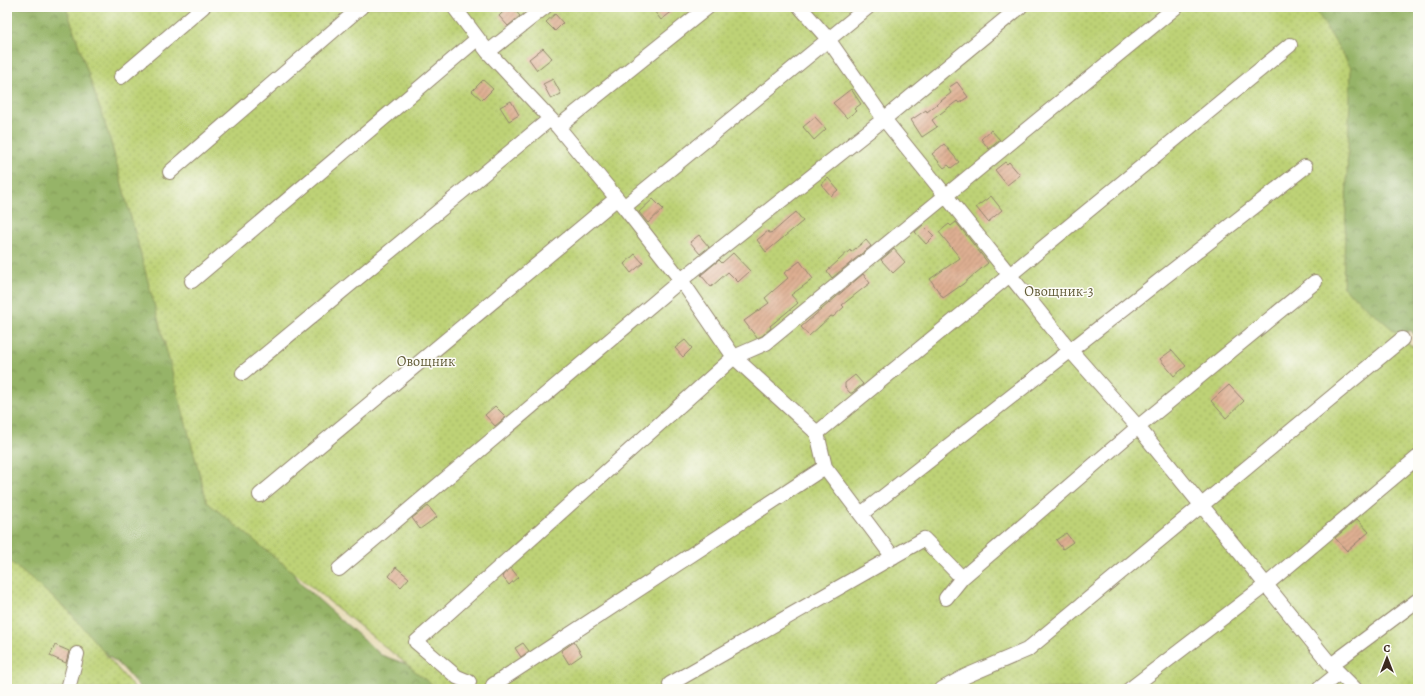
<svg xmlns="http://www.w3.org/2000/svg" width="1425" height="696" viewBox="0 0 1425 696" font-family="Alegreya,serif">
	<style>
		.forest { fill: url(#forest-crowns); stroke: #686f42 }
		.garden { fill: url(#garden-dots); stroke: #7c7e4a }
		.building { fill: url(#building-hatch) }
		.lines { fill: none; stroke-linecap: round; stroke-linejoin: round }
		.minor-casing { stroke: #92846d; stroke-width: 16 }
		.minor { stroke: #fff; stroke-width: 14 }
		.labels { text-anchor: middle; stroke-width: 3; stroke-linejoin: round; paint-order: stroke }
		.park-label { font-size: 14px; fill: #625c38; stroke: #fdfcf7 }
	</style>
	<defs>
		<pattern id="forest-crowns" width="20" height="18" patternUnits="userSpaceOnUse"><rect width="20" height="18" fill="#96b467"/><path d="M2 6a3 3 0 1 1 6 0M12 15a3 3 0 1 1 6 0" fill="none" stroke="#7c9354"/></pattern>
		<pattern id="garden-dots" width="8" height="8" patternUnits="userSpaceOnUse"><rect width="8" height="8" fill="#bdd276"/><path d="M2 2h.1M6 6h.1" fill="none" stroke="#a3b466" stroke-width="1.8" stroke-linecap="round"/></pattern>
		<pattern id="building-hatch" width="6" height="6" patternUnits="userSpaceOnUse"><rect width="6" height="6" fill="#deaf92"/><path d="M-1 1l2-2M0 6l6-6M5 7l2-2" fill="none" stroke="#b58f77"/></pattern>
	</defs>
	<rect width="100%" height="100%" fill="#fdfcf7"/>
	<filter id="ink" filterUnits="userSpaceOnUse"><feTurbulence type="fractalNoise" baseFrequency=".025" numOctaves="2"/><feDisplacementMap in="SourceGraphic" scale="8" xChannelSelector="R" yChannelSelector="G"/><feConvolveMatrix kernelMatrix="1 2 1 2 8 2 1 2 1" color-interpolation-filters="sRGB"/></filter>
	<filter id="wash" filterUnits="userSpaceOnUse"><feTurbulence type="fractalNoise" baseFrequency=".012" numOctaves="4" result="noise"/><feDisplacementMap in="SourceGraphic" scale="16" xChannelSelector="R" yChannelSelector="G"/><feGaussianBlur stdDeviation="0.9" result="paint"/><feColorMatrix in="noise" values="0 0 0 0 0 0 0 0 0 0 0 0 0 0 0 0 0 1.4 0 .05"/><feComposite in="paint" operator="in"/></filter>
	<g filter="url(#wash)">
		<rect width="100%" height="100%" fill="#e9dfbc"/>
		<path class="forest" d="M7 7H78L249 510 302 585 381 655 475 689H141L123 668 44 601 7 591Z
			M1286 7H1418V341L1411 330 1388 343 1321 279Z"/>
		<path class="garden" d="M66 7H1314L1351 68 1343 287 1418 351V689H437L207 502 110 139Z
			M7 559 68 610 135 689H7Z"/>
		<g id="blocks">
			<path class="building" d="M508 7H512L520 16 508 26 499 16Z
				M651 7H678L661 20Z
				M555 14 563 23 555 31 546 22Z
				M543 48 552 58 537 70 529 59Z
				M553 79 561 94 551 99 543 84Z
				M483 80 493 89 482 100 472 91Z
				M957 82 968 97 959 103 957 101 932 120 937 127 922 137 911 120 926 110 927 112 951 93 948 88Z
				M851 89 861 104 854 109 856 111 847 118 833 103Z
				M511 101 519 115 509 121 500 107Z
				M815 117 826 129 814 140 803 127Z
				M991 130 1000 140 989 149 981 139Z
				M944 144 959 162 951 168 948 165 944 168 932 154Z
				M1005 162 1007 164 1009 162 1020 175 1007 185 995 170Z
				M828 178 838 190 831 196 821 184Z
				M991 196 1002 210 988 222 976 207Z
				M653 199 663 209 648 223 639 212Z
				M796 212 803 221 766 252 757 240 768 231 769 233 773 232Z
				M956 222 988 263 963 284 943 298 930 279 960 258 939 232 949 224 951 226Z
				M923 225 934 236 926 244 915 232Z
				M699 235 709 247 700 254 690 242Z
				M866 240 871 246 832 278 827 271 850 250 851 252Z
				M894 249 905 262 893 273 881 260Z
				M733 253 750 271 738 282 728 272 711 287 701 275 719 260 722 263Z
				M635 254 643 263 631 273 624 264Z
				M800 261 813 279 791 295 798 303 770 326 771 328 762 336 757 338 744 321 769 303 765 298 788 278 784 273Z
				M863 274 870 283 842 305 844 307 833 317 831 316 809 336 801 327Z
				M685 340 692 348 683 357 675 348Z
				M1172 350 1186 366 1174 376 1160 359Z
				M855 375 863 384 852 393H850L845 387V383Z
				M1229 385 1244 401 1226 418 1211 401Z
				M495 406 506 417 495 426 485 415Z
				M428 506 437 517 420 529 412 518Z
				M1357 519 1369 532 1347 551 1335 538Z
				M1066 533 1073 542 1063 549 1056 540Z
				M396 567 409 578 401 587 389 576Z
				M511 568 518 577 509 585 502 576Z
				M574 642 582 655 569 664 561 651Z
				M523 643 529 651 521 657 515 648Z
				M55 645 69 651 66 663 50 656Z"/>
		</g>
	</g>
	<g filter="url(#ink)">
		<use href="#blocks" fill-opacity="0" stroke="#92846d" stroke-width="1"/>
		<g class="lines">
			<defs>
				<path id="minor" d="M454 7 488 52 558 127 624 207 681 280 734 357 416 642 457 677 469 682
					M800 7 828 39 884 119 1070 350 1138 427 1331 665 1355 689
					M488 52 545 7
					M121 77 203 7
					M558 127 708 7
					M170 172 361 7
					M624 207 868 7
					M192 281 477 39
					M243 373 550 119
					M817 433 1290 45
					M260 495 616 199
					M861 514 1305 167
					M893 557 825 467 817 433 734 357 766 343 1176 7
					M339 569 681 280 884 119 1020 7
					M946 598 962 578 1138 427 1315 282
					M1331 665 1418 600
					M670 684 924 539 962 578
					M493 685 825 467
					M68 689 77 654
					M942 689 966 676 1027 650 1402 339
					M1130 689 1267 584 1418 457
					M1319 689 1339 673"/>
			</defs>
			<use href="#minor" class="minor-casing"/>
			<use href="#minor" class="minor"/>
		</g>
	</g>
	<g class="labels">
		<g class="park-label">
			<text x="1059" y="296">Овощник-3</text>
			<text x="426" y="366">Овощник</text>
		</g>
	</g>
	<rect width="1425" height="696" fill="none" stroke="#fdfcf7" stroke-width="24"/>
	<g transform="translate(1387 658)" stroke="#fdfcf7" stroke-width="3" paint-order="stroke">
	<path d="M0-3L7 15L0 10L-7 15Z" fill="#3b2a1e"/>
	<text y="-6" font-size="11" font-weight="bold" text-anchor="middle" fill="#3b2a1e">С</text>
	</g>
</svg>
